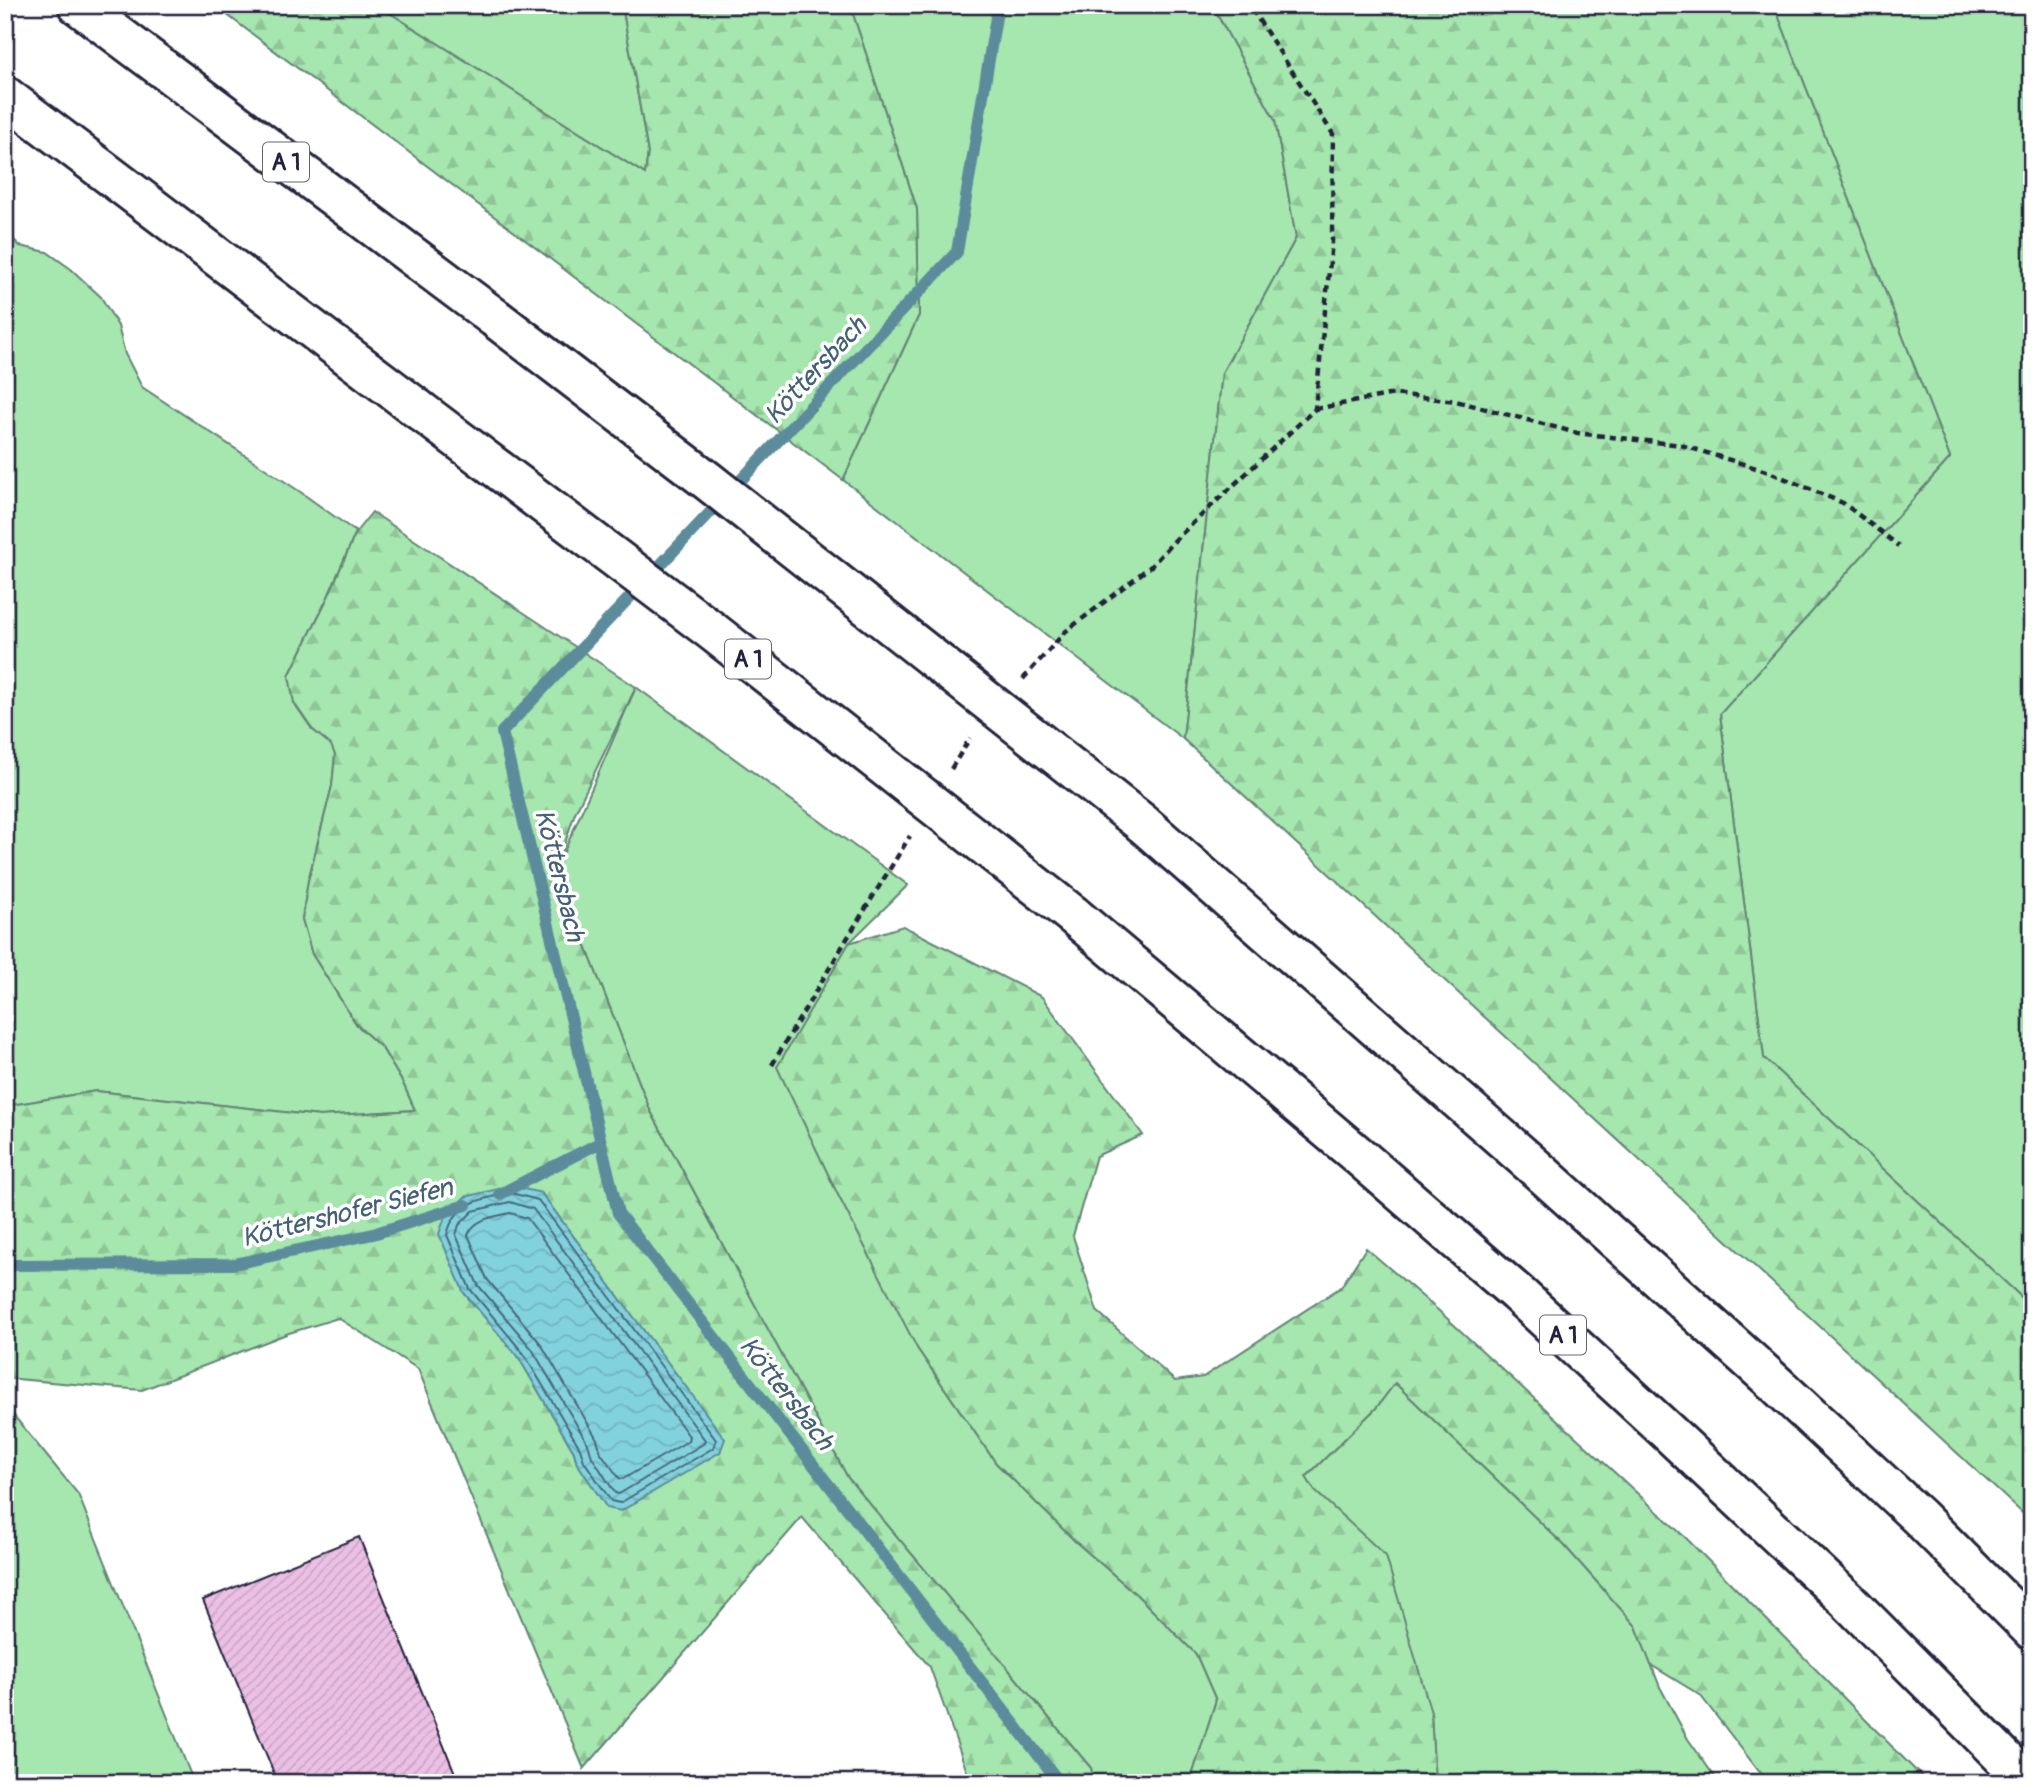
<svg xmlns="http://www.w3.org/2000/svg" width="2037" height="1788" viewBox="0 0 2037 1788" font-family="Pangolin,sans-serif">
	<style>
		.green { fill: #a6e6af; stroke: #648475; stroke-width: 2 }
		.forest { fill: url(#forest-firs); stroke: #648475; stroke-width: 2; fill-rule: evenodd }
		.water { fill: url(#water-waves); stroke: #5c8c9c; stroke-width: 2 }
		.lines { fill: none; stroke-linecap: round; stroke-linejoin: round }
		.shore { stroke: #48687c; stroke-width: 2 }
		.stream { stroke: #5c8c9c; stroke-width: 12 }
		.building { fill: url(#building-hatch); stroke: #22223b; stroke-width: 2 }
		.highway-casing { stroke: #22223b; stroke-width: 44 }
		.path { stroke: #22223b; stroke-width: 4.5; stroke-dasharray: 7 5; stroke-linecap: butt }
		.highway { stroke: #fff; stroke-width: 38 }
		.highway-bridge-casing { stroke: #22223b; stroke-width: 44; stroke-linecap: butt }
		.highway-bridge { stroke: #fff; stroke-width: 38 }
		.labels { text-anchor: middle; stroke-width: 7; stroke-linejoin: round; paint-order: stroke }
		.shield { fill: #fff; stroke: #646476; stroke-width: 2 }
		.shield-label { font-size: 23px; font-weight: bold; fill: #22223b }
		.water-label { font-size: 26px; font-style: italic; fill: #446074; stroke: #fff }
	</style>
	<defs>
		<pattern id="forest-firs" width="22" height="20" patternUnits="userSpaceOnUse" patternTransform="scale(1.75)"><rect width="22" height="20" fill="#a6e6af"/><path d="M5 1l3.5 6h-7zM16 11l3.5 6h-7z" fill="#8fc597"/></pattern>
		<pattern id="water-waves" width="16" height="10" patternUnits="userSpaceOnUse" patternTransform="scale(1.75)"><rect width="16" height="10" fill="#82d2dd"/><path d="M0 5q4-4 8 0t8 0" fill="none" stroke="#70b4bf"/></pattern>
		<pattern id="building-hatch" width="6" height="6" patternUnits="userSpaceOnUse" patternTransform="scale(1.75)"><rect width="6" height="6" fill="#ecc0e5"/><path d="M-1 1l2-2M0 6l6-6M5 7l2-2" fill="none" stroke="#caa5c5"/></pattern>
	</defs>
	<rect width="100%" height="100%" fill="#fff"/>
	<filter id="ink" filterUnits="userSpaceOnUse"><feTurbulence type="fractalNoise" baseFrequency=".0143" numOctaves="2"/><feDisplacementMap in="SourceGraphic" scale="14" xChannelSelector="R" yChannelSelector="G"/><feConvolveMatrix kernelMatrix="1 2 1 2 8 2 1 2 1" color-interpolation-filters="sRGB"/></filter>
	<g filter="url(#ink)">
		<path class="green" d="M377 5H622L648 153 645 174Z
			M850 5H1212L1275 120 1296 238 1222 373 1183 739 843 480 919 315 917 209Z
			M1774 5H2032V1307L1764 1058 1720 714 1950 458Z
			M5 231 20 246 47 252 71 269 101 297 118 326 125 354 142 387 299 491 356 532 328 597 289 676 312 729 332 745 335 755 332 786 308 881 302 919 312 954 357 1025 382 1048 403 1083 415 1110 320 1116 96 1091 5 1106Z
			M636 687 908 885 849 943 917 1348 996 1463 1076 1542 1137 1595 1196 1654 1216 1700 1193 1773 1195 1783H1094L1091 1768 848 1478 650 1110 556 870Z
			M1395 1383 1564 1545 1636 1626 1660 1687 1688 1739 1719 1783H1435L1431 1713 1306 1477 1376 1408Z
			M5 1405 78 1494 194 1783H5Z"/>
		<path class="forest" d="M214 5H377L645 174 648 153 622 5H850L917 209 919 315 843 480Z
			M1212 5H1774L1950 458 1720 714 1764 1058 2032 1307V1522L1183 739 1222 373 1296 238 1275 120Z
			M372 512 636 687 575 813 556 870 650 1110 848 1478 1091 1768 1094 1783H971L930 1667 802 1517 584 1769 418 1369 338 1318 289 1333 142 1390 5 1378V1106L96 1091 320 1116 415 1110 403 1083 382 1048 357 1025 312 954 302 919 308 881 332 786 335 755 331 745 312 729 294 703 289 676 328 597 356 532ZM542 1194 724 1439 720 1452 577 1464 574 1452 519 1358 464 1293Z
			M903 926 1042 997 1143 1135 1096 1156 1073 1236 1097 1311 1175 1381 1203 1377 1341 1287 1366 1248 1439 1311 1687 1539 1928 1783H1768L1700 1695 1651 1665 1636 1626 1564 1545 1395 1383 1376 1408 1306 1477 1315 1491 1386 1556 1431 1713 1435 1783H1195L1193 1773 1216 1700 1196 1654 1137 1595 1076 1542 996 1463 917 1348 837 1193 777 1067 849 943Z"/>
		<path class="water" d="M511 1186 541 1193 725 1439 720 1452 621 1511 607 1508 577 1463 574 1452 519 1358 464 1293 439 1234 445 1217 465 1197Z"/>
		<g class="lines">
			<path class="shore" d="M511 1193 538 1200 716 1440 713 1448 620 1503 611 1501 584 1461 580 1448 524 1354 470 1289 447 1235C455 1201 482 1199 511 1193Z
				M510 1202 533 1209 705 1440 703 1444 619 1494 615 1493 592 1457 588 1444 532 1349 478 1285 456 1235 459 1225 473 1211Z
				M510 1213 527 1218 689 1436 688 1441 623 1479 619 1478 601 1453 597 1439 541 1344 487 1279 468 1235C475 1218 493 1217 510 1213Z"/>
			<path class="stream" d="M998 5 957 252 502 732 618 1213 1060 1783
				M500 1194 601 1142
				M5 1265 234 1264 373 1234 466 1205"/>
		</g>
		<path class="building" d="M359 1537 459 1783H278L203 1600Z"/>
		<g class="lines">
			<defs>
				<path id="highway" d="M78 5 495 318
					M5 96 418 409
					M1142 823 1537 1169 1777 1385 1919 1517 2032 1630
					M1073 915 1360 1157 1517 1293 1668 1432 1847 1600 2029 1783"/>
			</defs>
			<use href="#highway" class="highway-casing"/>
			<path class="path" d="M1315 409 1394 394 1456 401 1577 433 1681 445 1769 472 1843 503 1899 546
				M1023 679 1065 632 1151 566 1176 539 1315 409 1332 242 1333 134 1249 5
				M951 769 970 738
				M772 1065 845 942 910 836"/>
			<use href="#highway" class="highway"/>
			<defs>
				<path id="highway-bridge" d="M495 318 708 481 1142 823
					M418 409 712 631 1073 915"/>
			</defs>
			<use href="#highway-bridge" class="highway-bridge-casing"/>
			<use href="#highway-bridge" class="highway-bridge"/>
		</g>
	</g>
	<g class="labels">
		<g class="shield">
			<rect x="263" y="142.5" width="46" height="39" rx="5"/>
			<rect x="725" y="639.5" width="46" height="39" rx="5"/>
			<rect x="1540" y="1315.5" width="46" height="39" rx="5"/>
		</g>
		<g class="shield-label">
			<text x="286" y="170">A 1</text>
			<text x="748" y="667">A 1</text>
			<text x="1563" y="1343">A 1</text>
		</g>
		<g class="water-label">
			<text transform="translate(815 370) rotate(-47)" y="9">Köttersbach</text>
			<text transform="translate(560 875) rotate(76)" y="9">Köttersbach</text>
			<text transform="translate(347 1212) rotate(-14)" y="9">Köttershofer Siefen</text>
			<text transform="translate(787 1393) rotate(52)" y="9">Köttersbach</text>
		</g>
	</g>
	<rect width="2037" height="1788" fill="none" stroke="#fff" stroke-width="28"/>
	<rect x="14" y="14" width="2009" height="1760" fill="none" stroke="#22223b" stroke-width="2.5" filter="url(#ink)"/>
</svg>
